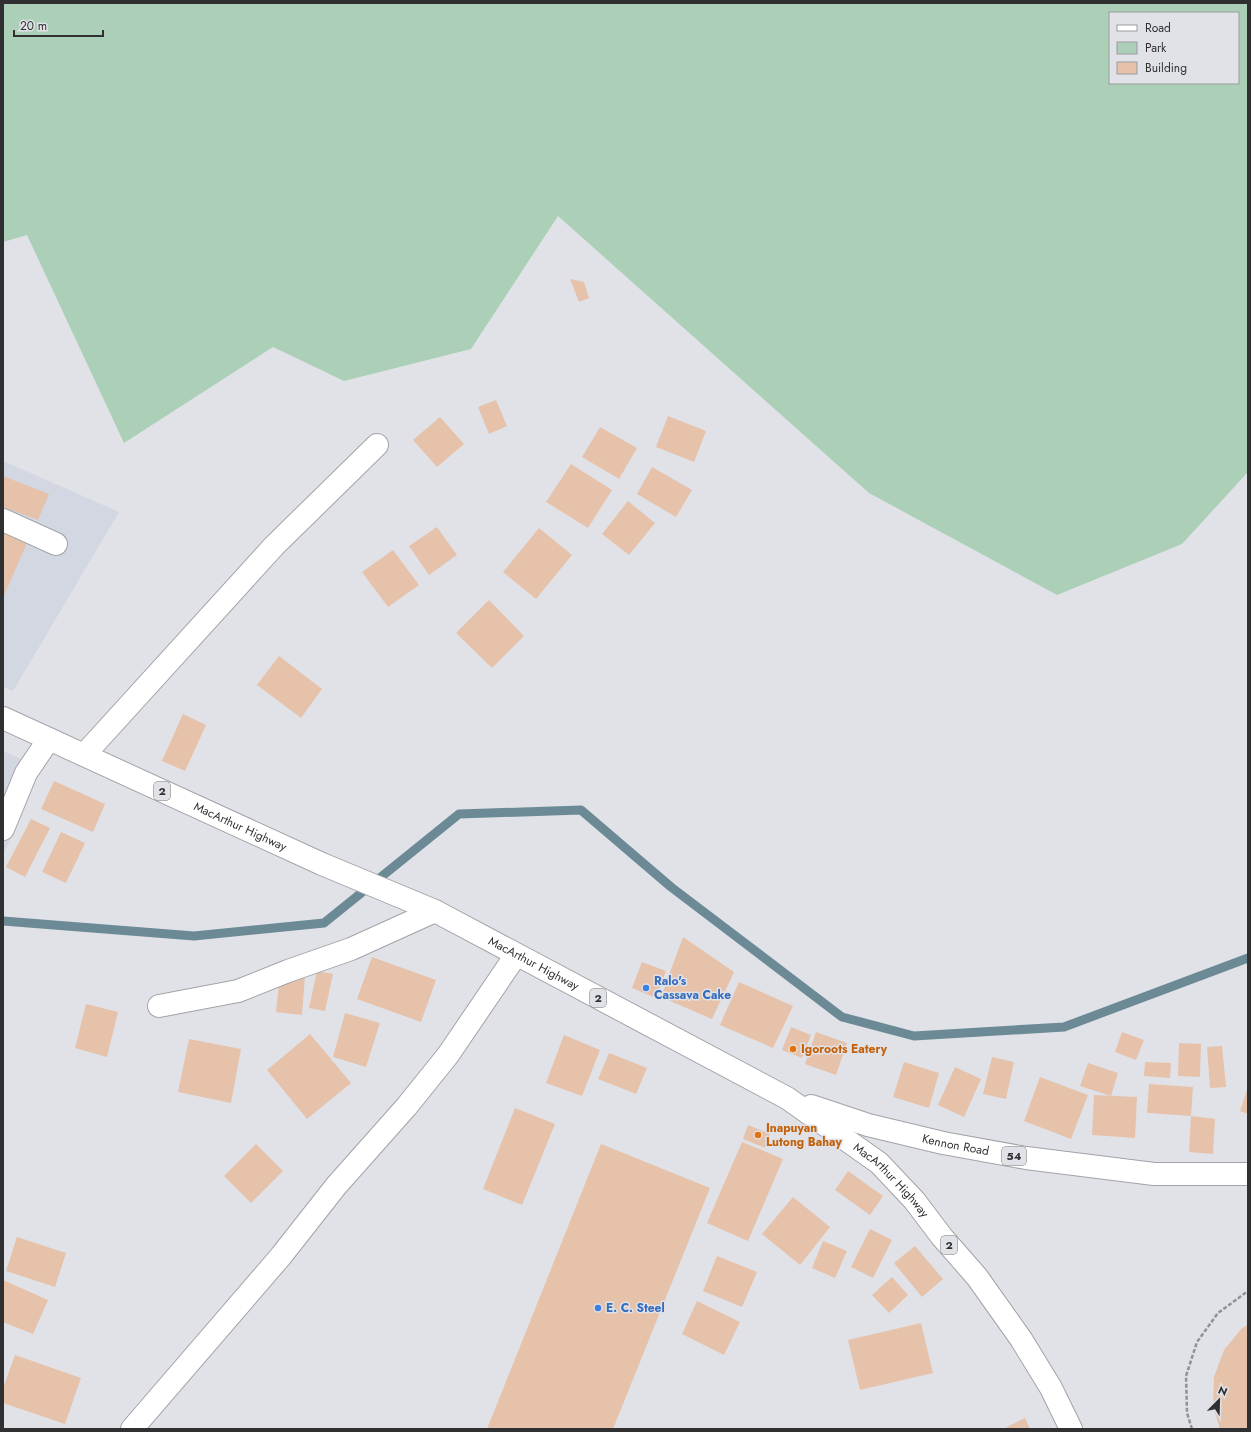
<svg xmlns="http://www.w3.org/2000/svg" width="1251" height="1432" viewBox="0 0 1251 1432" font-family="Jost,sans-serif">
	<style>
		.built { fill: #d2d7e2 }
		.green { fill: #acd0b7; fill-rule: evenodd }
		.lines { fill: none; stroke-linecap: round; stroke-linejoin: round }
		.stream { stroke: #6c8a95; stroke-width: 9 }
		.building { fill: #e6c2ab }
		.minor-casing { stroke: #a1a3a8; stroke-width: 24 }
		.highway-casing { stroke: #a1a3a8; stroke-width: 24 }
		.path { stroke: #919296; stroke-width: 2.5; stroke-dasharray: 4 2; stroke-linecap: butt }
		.minor { stroke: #fff; stroke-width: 22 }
		.highway { stroke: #fff; stroke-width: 22 }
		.shop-dot { fill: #3f7fe0; stroke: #e0e2e7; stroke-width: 1.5 }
		.food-dot { fill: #e8710a; stroke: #e0e2e7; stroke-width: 1.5 }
		.labels { text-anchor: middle; stroke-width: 3; stroke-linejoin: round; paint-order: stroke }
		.shield { fill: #e0e2e7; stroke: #656568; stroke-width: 1 }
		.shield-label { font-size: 11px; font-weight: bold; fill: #303032 }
		.street-label { font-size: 12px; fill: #303032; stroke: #e0e2e7 }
		.shop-label { font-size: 12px; font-weight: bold; fill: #366cbe; stroke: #e0e2e7; text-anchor: start }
		.food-label { font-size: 12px; font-weight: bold; fill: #c56008; stroke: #e0e2e7; text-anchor: start }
	</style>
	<rect width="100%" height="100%" fill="#e0e2e7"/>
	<path class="built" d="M3 461 119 512 13 691 3 687Z
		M3 751 41 768 3 855Z"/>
	<path class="green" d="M3 3H1248V472L1182 544 1057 595 869 493 558 216 471 349 344 381 273 347 124 443 27 235 3 242ZM1110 13H1238V83H1110Z"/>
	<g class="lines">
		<path class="stream" d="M3 921 194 936 324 923 459 814 581 810 671 887 842 1017 914 1036 1064 1027 1248 958"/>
	</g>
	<path class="building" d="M570 279 584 282 589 298 579 302Z
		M496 400 507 426 489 434 478 407Z
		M668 416 706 431 694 462 656 447Z
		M440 417 464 444 437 467 413 440Z
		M600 427 637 448 619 479 582 457Z
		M571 464 612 490 588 528 546 502Z
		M652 467 692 490 676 517 637 494Z
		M3 476 49 494 38 520 3 507Z
		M628 501 655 523 629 555 602 534Z
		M3 524 30 536 3 598Z
		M437 527 457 555 429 575 409 546Z
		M539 528 572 555 536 599 503 572Z
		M393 550 419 585 388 607 362 572Z
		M489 600 524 636 492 668 456 633Z
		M279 656 322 689 301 718 257 685Z
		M183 714 206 725 185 771 162 761Z
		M54 781 105 804 93 832 41 809Z
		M31 819 50 828 25 877 6 867Z
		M61 832 85 843 66 883 42 872Z
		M683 937 734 972 712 1019 661 997Z
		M372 957 436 980 421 1022 357 999Z
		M642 962 666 971 656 998 632 988Z
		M317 971 333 974 325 1011 309 1008Z
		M280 975 305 976 302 1015 276 1012Z
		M739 982 793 1006 773 1048 720 1025Z
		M86 1004 118 1012 107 1057 75 1048Z
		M345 1013 380 1023 366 1067 333 1057Z
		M791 1027 811 1035 802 1058 782 1050Z
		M816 1032 847 1043 836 1075 805 1064Z
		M1122 1032 1144 1040 1136 1060 1115 1052Z
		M310 1034 351 1083 307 1119 267 1070Z
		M564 1035 600 1050 582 1096 546 1083Z
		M189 1039 241 1049 231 1103 178 1092Z
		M1179 1043 1201 1044 1200 1077 1178 1076Z
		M1222 1046 1226 1087 1210 1088 1207 1047Z
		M609 1053 647 1068 636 1094 598 1079Z
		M992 1057 1014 1062 1006 1099 983 1094Z
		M904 1062 939 1073 929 1108 893 1097Z
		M1145 1062 1171 1063 1170 1078 1144 1076Z
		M1088 1063 1118 1073 1111 1096 1080 1086Z
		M955 1067 981 1079 964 1117 938 1105Z
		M1040 1077 1088 1095 1071 1139 1024 1121Z
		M1149 1084 1193 1087 1191 1116 1147 1113Z
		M1248 1087V1114L1240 1111Z
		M1094 1095 1137 1097 1135 1138 1092 1135Z
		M515 1108 555 1124 522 1205 483 1189Z
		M1191 1116 1215 1119 1213 1154 1189 1152Z
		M748 1125 770 1134 765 1148 743 1139Z
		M742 1142 783 1159 748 1241 707 1223Z
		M256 1144 283 1171 251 1203 224 1176Z
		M601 1144 710 1188 613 1429H487Z
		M848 1171 883 1196 870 1215 835 1190Z
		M793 1197 830 1227 800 1265 762 1234Z
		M870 1229 892 1240 873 1278 851 1267Z
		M17 1237 66 1253 55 1287 6 1271Z
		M823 1241 847 1251 835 1278 812 1268Z
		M915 1246 943 1279 922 1297 894 1263Z
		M717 1256 757 1272 742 1307 703 1291Z
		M892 1277 908 1295 889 1313 872 1295Z
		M3 1280 48 1300 33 1334 3 1322Z
		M697 1301 740 1322 724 1355 682 1334Z
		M921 1323 933 1373 860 1390 848 1340Z
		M1248 1325V1429H1220L1213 1406 1214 1377 1224 1350 1242 1328Z
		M15 1355 81 1378 65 1424 3 1403V1388Z
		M1025 1418 1030 1429H1003Z"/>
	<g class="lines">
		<defs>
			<path id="minor" d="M3 520 56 544
				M84 755 274 546 377 445
				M3 829 26 773 49 739
				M159 1006 238 991 288 971 351 949 435 911
				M132 1429 281 1256 336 1186 407 1106 448 1055 516 955"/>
			<g id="highway">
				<path id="s1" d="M3 718 322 864 435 911 787 1098 879 1163 914 1200 942 1237 977 1277 1021 1339 1051 1388 1071 1429"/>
				<path id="s2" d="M811 1106 868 1125 943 1143 1026 1158 1154 1174H1248"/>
			</g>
		</defs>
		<use href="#minor" class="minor-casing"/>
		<use href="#highway" class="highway-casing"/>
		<path class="path" d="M1192 1429 1187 1413 1186 1376 1197 1342 1218 1313 1248 1291"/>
		<use href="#minor" class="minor"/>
		<use href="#highway" class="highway"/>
	</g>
	<g class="shop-dot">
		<circle cx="646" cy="988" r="4"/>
		<circle cx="598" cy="1308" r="4"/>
	</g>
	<g class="food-dot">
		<circle cx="793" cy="1049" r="4"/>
		<circle cx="758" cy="1135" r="4"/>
	</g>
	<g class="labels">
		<g class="shield">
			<rect x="154" y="782" width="16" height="18" rx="3"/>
			<rect x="590" y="989" width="16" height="18" rx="3"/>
			<rect x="1002" y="1147" width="24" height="18" rx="3"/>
			<rect x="941" y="1236" width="16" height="18" rx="3"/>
		</g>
		<g class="shield-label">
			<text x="162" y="795">2</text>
			<text x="598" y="1002">2</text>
			<text x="1014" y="1160">54</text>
			<text x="949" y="1249">2</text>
		</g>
		<g class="street-label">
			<text dy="4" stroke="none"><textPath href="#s1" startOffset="261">MacArthur Highway</textPath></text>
			<text dy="4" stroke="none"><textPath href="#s1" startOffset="585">MacArthur Highway</textPath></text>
			<text dy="4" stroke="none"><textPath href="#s2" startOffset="150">Kennon Road</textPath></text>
			<text dy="4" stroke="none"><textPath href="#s1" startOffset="1005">MacArthur Highway</textPath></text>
		</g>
		<g class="shop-label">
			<text x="654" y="985">Ralo's<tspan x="654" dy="14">Cassava Cake</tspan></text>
			<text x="606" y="1312">E. C. Steel</text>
		</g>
		<g class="food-label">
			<text x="801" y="1053">Igoroots Eatery</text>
			<text x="766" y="1132">Inapuyan<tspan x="766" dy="14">Lutong Bahay</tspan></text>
		</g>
	</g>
	<rect width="1251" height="1432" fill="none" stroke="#303032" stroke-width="8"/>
	<rect x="1109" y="12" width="130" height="72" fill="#e0e2e7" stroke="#9a9b9f"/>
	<rect x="1117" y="25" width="20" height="6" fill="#ffffff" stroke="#9a9b9f"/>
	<text x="1145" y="32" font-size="12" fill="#303032">Road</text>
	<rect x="1117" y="42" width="20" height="12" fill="#acd0b7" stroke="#9a9b9f"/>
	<text x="1145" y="52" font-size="12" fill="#303032">Park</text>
	<rect x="1117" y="62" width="20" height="12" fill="#e6c2ab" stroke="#9a9b9f"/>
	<text x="1145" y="72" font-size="12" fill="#303032">Building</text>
	<g transform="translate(1219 1400) rotate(23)" stroke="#e0e2e7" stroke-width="3" paint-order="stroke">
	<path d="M0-3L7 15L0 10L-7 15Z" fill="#303032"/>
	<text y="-6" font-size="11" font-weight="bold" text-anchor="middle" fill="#303032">N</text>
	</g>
	<path d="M14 30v6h89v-6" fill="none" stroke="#303032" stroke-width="2"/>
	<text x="20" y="30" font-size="12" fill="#303032" stroke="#e0e2e7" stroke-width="3" paint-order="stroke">20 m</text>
</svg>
